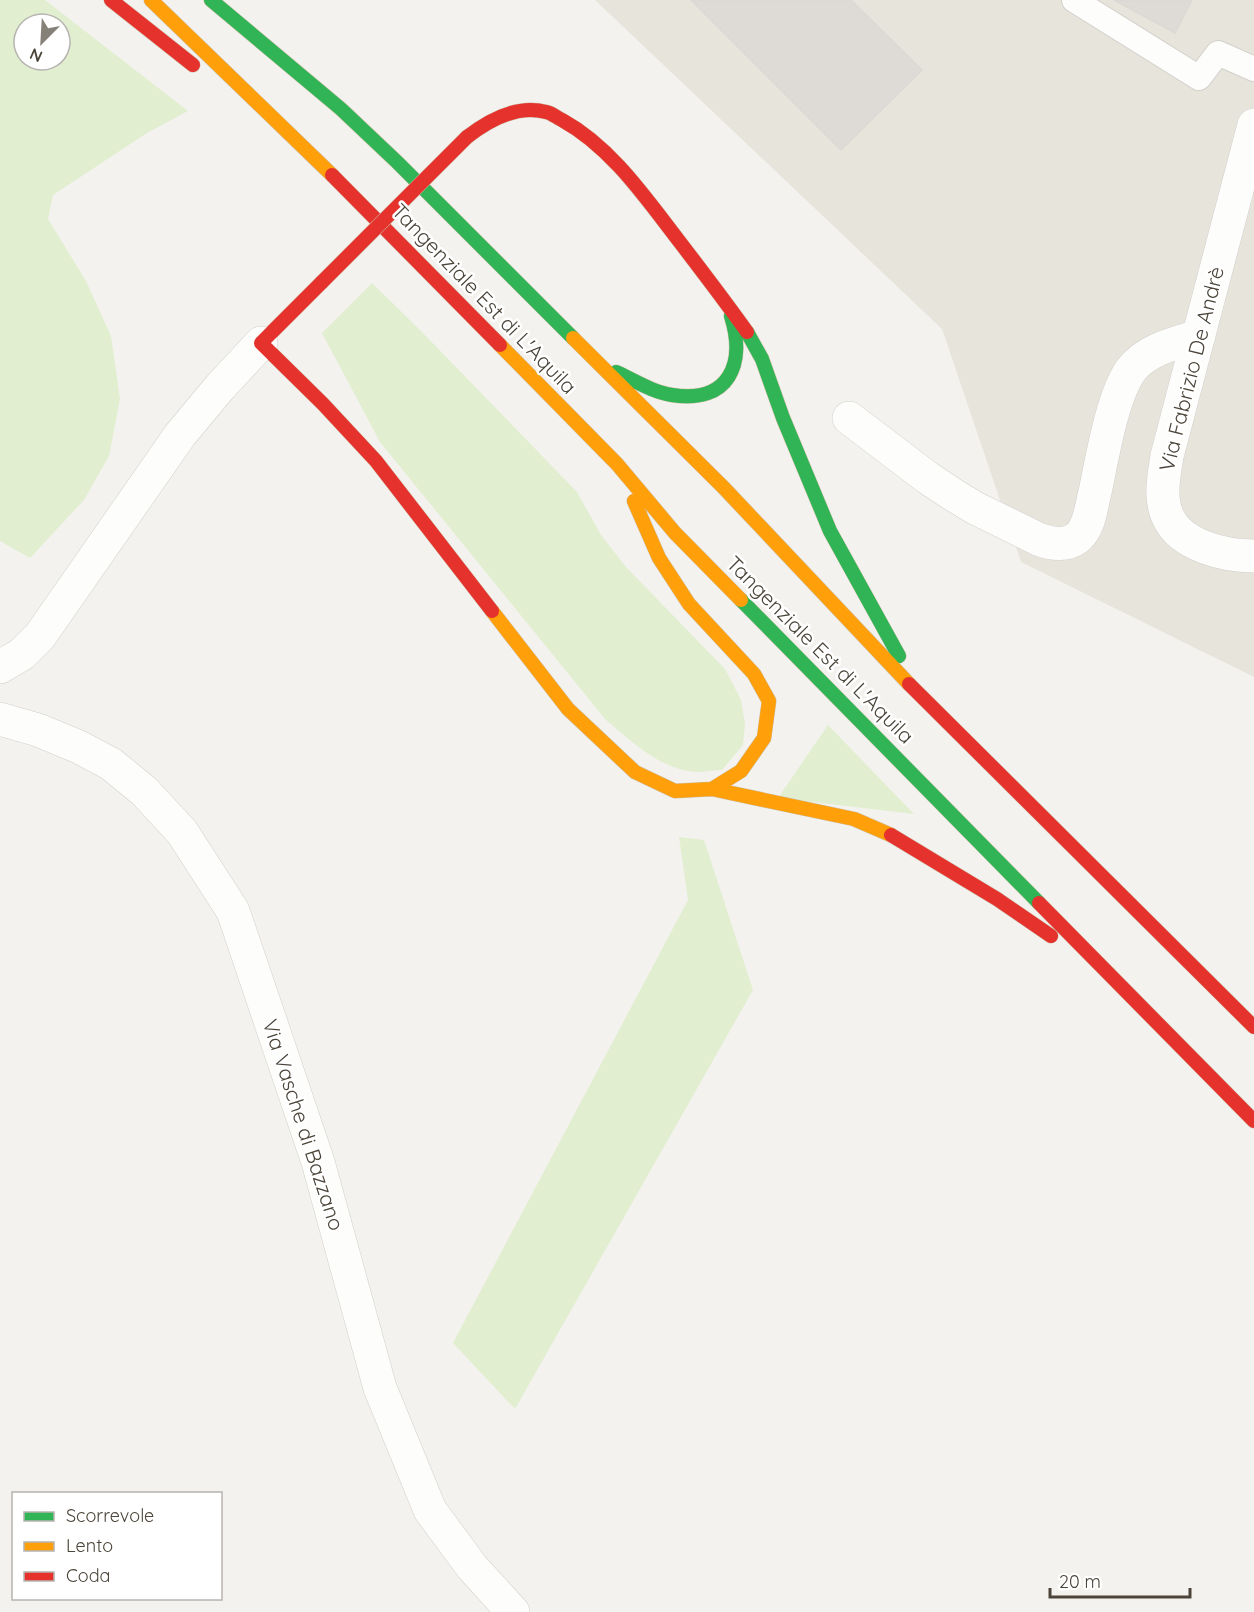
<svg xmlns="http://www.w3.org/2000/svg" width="1254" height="1612" viewBox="0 0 1254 1612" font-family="Quicksand,sans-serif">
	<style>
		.residential { fill: #e7e4dc }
		.green { fill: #e1eecf; fill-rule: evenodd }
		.building { fill: #dedbd6; stroke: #dcd9d4; stroke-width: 1.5 }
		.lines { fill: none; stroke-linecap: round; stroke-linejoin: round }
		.lane-casing { stroke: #d2d0cb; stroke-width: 26 }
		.street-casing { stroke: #d2d0cb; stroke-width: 34 }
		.fast-casing { stroke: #ccbfa9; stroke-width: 15 }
		.slow-casing { stroke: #ccbfa9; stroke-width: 15 }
		.jam-casing { stroke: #ccbfa9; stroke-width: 15 }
		.lane { stroke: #fdfdfc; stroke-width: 24 }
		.street { stroke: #fdfdfc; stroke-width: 33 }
		.fast { stroke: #30b455; stroke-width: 14 }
		.slow { stroke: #ff9f0a; stroke-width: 14 }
		.jam { stroke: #e5322d; stroke-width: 14 }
		.jam-bridge-casing { stroke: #ccbfa9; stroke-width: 15; stroke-linecap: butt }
		.jam-bridge { stroke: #e5322d; stroke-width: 14 }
		.labels { text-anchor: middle; stroke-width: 5; stroke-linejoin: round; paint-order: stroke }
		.street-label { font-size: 21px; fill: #4b4439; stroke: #fff }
	</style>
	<rect width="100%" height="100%" fill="#f4f2ee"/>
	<path class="residential" d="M595 0H1254V677L1021 562 942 329Z"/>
	<path class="green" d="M0 0H45L188 111 147 133 53 195 48 219 86 281 111 336 120 399 109 456 84 500 30 558 0 541ZM24 24H60V60H24Z
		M372 283 421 331 577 492 601 535 626 567 725 669 741 700 745 724 743 745 722 770C714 770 706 772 698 772 662 771 631 741 605 719L380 442 322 333Z
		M828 725 914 814 778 798Z
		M679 837 704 840 753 990 515 1409 453 1343 688 900Z"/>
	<path class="building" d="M691 0H851L922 70 841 150Z
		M1114 0H1192L1175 33Z"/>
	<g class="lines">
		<defs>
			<path id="lane" d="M1074 0 1199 78 1218 53 1254 69"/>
			<path id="street" d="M1254 125 1167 456C1164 475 1159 498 1168 517 1181 546 1225 556 1254 556
				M849 418 928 478 952 494 975 508 1038 539C1051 544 1065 547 1077 538 1090 528 1091 507 1095 492 1102 460 1112 396 1131 370 1147 349 1176 343 1199 336
				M0 667 22 654 40 636 180 435 220 387 261 343
				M0 719 38 730 79 747 111 764 144 791 182 832 233 911 318 1162 380 1388 430 1510 472 1567 513 1612"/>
			<path id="fast" d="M211 0 341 109 397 162 573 338
				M747 332 762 359 783 418 830 531 899 656
				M616 372C634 380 652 392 672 395 729 404 746 364 731 316
				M741 600 1039 903"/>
			<path id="slow" d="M151 0 332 175
				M573 338 724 488 909 684
				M500 345 617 464 675 533 741 600
				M634 501 659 558 689 604 754 674 769 701 764 738 741 771 712 789
				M492 611 568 709 635 772 675 791 712 789 854 819 891 835"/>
			<path id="jam" d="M111 0 193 65
				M467 137C489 120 517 104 546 112 552 113 557 118 562 120 611 147 645 197 679 241 702 271 725 301 747 332
				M332 175 500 345
				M322 282 261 343 323 404 376 461 492 611
				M909 684 1254 1027
				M891 835 997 899 1051 936
				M1039 903 1254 1121"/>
		</defs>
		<use href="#lane" class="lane-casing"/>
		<use href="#street" class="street-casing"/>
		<use href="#fast" class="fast-casing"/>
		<use href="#slow" class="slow-casing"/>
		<use href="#jam" class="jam-casing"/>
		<use href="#lane" class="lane"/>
		<use href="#street" class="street"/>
		<use href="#fast" class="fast"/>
		<use href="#slow" class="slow"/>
		<use href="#jam" class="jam"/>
		<defs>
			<path id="jam-bridge" d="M322 282 467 137"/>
		</defs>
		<use href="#jam-bridge" class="jam-bridge-casing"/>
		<use href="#jam-bridge" class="jam-bridge"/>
	</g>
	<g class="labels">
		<g class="street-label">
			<text transform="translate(484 299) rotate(46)" y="7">Tangenziale Est di L'Aquila</text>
			<text transform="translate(1192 369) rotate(-76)" y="7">Via Fabrizio De Andrè</text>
			<text transform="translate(820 650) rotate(45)" y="7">Tangenziale Est di L'Aquila</text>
			<text transform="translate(303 1125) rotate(72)" y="7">Via Vasche di Bazzano</text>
		</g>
	</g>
	<rect x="12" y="1492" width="210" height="108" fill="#ffffff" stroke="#b7b4b0" stroke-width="1.5"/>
	<rect x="24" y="1512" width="30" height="9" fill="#30b455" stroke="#b7b4b0" stroke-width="1.5"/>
	<text x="66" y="1522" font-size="18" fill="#4b4439">Scorrevole</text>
	<rect x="24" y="1542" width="30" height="9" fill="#ff9f0a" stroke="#b7b4b0" stroke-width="1.5"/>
	<text x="66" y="1552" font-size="18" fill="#4b4439">Lento</text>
	<rect x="24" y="1572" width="30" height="9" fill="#e5322d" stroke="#b7b4b0" stroke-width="1.5"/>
	<text x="66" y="1582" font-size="18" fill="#4b4439">Coda</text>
	<g transform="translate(42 42) rotate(204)"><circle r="28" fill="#ffffff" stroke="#b7b4b0" stroke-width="1.5"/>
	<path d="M0-4.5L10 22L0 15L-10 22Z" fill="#868178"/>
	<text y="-9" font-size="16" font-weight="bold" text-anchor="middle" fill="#4b4439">N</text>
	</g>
	<path d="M1050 1588v9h140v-9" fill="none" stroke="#4b4439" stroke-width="3"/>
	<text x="1059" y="1588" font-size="18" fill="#4b4439" stroke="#ffffff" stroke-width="4.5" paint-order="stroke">20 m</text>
</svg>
